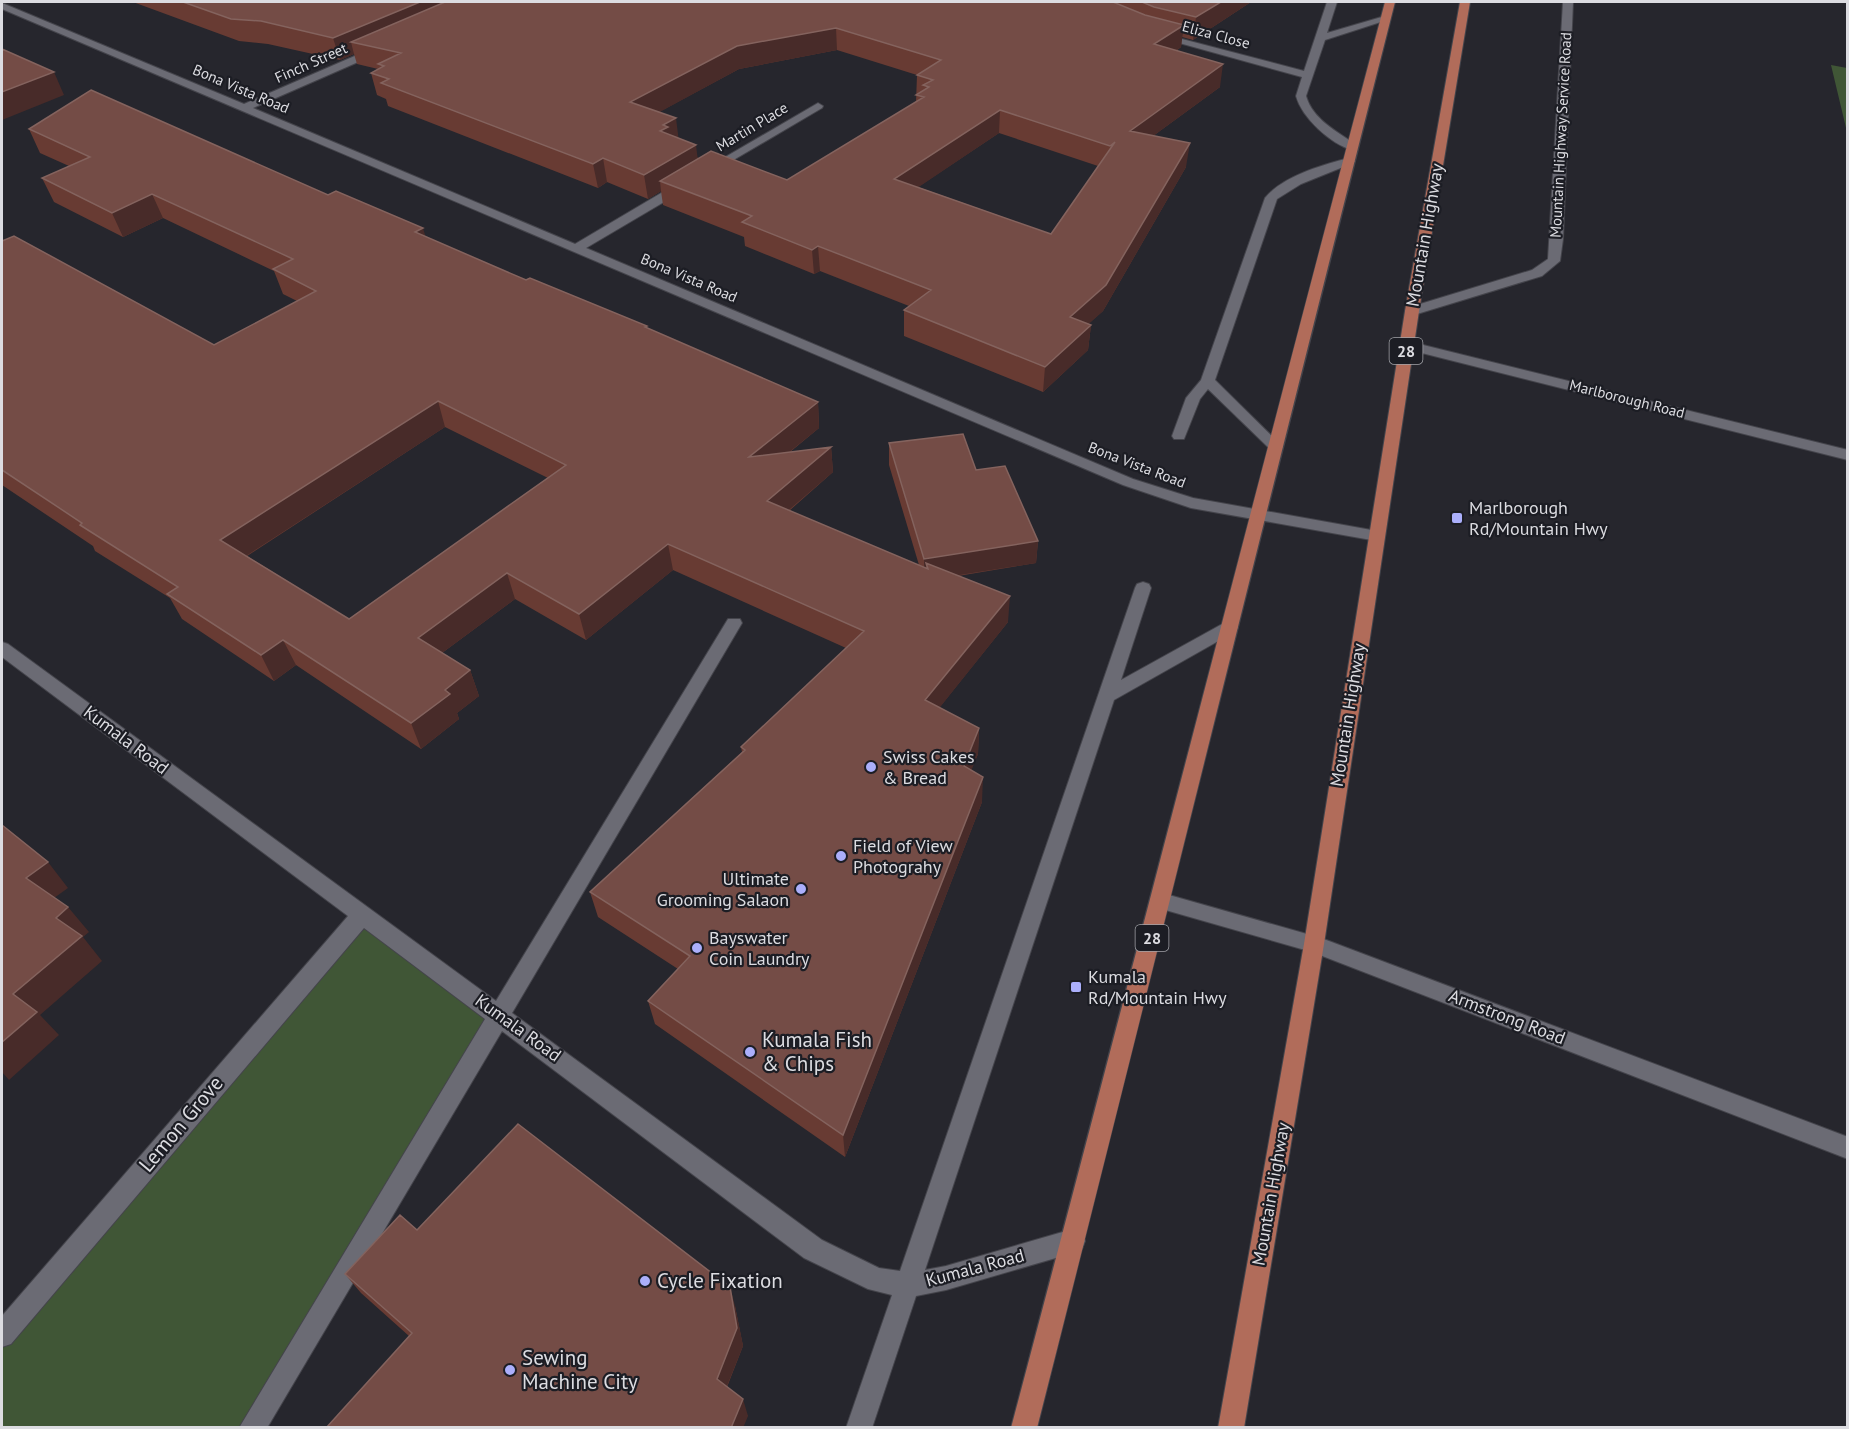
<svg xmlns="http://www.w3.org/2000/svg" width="1849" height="1429" viewBox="0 0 1849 1429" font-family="'PT Sans',sans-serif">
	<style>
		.green { fill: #405636 }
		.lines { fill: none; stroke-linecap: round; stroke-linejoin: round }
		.minor-casing { stroke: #44444b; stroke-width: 2 }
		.major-casing { stroke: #44444b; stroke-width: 2 }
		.minor { fill: #6b6b74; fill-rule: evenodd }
		.major { fill: #b16c5a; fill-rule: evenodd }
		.wall { fill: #683b33; fill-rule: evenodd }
		.shaded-wall { fill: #482b29 }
		.building { fill: #744c46; stroke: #84635e; stroke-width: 1.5; fill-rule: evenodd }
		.poi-dot { fill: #abaffb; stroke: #1c1d24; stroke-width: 2 }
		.labels { text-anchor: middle; stroke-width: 4.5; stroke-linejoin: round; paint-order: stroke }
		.far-street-label { font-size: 15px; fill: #dcdce1; stroke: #1c1d24 }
		.shield { fill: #1c1d24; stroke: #a2a3a8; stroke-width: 1.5 }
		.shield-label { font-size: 16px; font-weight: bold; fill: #dcdce1 }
		.street-label { font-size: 18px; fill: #dcdce1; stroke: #1c1d24 }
		.poi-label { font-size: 18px; fill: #dcdce1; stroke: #1c1d24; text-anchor: start }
		.near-poi-label { font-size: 21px; fill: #dcdce1; stroke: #1c1d24; text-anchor: start }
		.near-street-label { font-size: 21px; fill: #dcdce1; stroke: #1c1d24 }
	</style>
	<rect width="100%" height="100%" fill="#26262d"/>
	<path class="green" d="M1831 65 1847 68V132Z
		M362 915 499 1014 252 1427 2 1428V1335Z"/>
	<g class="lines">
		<defs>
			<path id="minor" d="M1327 2H1337L1327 33 1385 16 1390 19 1325 40 1306 96C1313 120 1337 131 1356 145V149L1352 150C1331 144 1302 118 1296 96L1302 77 1154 36 1159 33 1304 71Z
				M1563 2H1573L1563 239 1560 261 1542 276 1417 314H1407L1405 311 1407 308 1532 270 1548 259Z
				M2 3 244 104 373 48H381V52L253 108 575 244 678 183H686V189L586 248 1133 479 1193 498 1377 531 1383 532 1385 536 1383 540 1377 541 1191 508 1123 485 2 9Z
				M818 103 823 106 822 108 713 172H705L703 170Z
				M1349 158 1355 161 1353 163 1301 184 1277 199 1215 380 1283 447 1276 452 1271 450 1208 389 1200 399 1184 439H1174L1172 436 1186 398 1201 380 1265 198C1283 176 1322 165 1349 158Z
				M1407 341 1848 450V460L1402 348 1400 345Z
				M1143 582 1149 584 1151 588 1121 680 1224 623H1236L1238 627 1236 631 1114 700 925 1270 946 1266 1073 1229 1082 1233 1085 1241 1082 1249 1073 1253 946 1290 916 1296 872 1428H846L892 1295 868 1289 804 1258 502 1031 267 1428H239L485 1019 364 928 11 1344 2 1347V1316L348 916 2 657V642L8 644 496 1001 728 619H740L742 623 512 1013 822 1240 879 1268 900 1271 1135 588 1137 584Z
				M1162 893 1321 938 1848 1137V1159L1312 952 1155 907 1152 901 1155 895Z"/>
			<path id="major" d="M1385 2H1395C1274 477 1158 953 1037 1428H1011C1137 953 1259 477 1385 2Z
				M1460 2H1470L1419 311 1324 944 1244 1428H1218L1304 944 1405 311Z"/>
		</defs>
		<use href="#minor" class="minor-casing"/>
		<use href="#major" class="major-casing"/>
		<use href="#minor" class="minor"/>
		<use href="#major" class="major"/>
	</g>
	<path class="wall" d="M133 2H1251L1193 40 1182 37 1181 47 1176 51 1220 87 1153 136 1186 167 1103 311 1088 324 1091 325 1088 350 1043 392 904 336V310L909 306 820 271 814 274 745 246 744 237 663 205 661 191 648 199 607 182 598 188 388 106 386 99 377 95 371 73 378 69 357 64 354 54 340 60 268 44 239 41ZM837 50 917 75 916 102 787 180 698 158 678 138 659 112 739 69ZM999 133 1098 166 1051 234 918 187Z
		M29 129 328 195 526 280 647 326V328L818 402 819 428 790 452 831 447 833 472 789 511 919 565 889 465V443L976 470 1038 541 1036 563 958 576 1008 622 939 708 979 728 978 754 971 770 982 802 845 1157 655 1024 648 1001 678 969 598 917 590 892 742 752 741 747 846 648 673 570 586 640 515 599 442 653 470 670 479 696 457 713 459 719 421 749 296 665 274 681 182 619 170 598 95 551 93 546 2 485V241L214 345 297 301 283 294 274 271 163 218 123 237 54 202 42 178 69 166 40 153ZM445 427 548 478 349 619 247 556Z
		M417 1230 735 1306 743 1346 727 1387 748 1416 409 1336 361 1293 345 1274Z"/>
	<path class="shaded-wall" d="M420 2H476L351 42 354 54 340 60 333 38Z
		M1221 2H1251L1193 40 1196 17Z
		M1184 25 1181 47 1152 67 1154 44Z
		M836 28 837 50 739 69 634 126 630 102 737 46Z
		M1223 64 1220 87 1127 155 1130 131Z
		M54 72 64 95 2 120V92Z
		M1000 110 999 133 895 203 894 179Z
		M676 118 679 142 660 131 663 125Z
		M1190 143 1186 167 1103 311 1068 343 1070 317Z
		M696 145 699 169 660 181 661 191 648 199 644 175Z
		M603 158 607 182 598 188 593 164Z
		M152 194 163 218 123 237 112 213Z
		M423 228 430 252 415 232Z
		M818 246 820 271 814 274 812 250Z
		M1091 325 1088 350 1043 392 1045 367Z
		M438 401 445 427 232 565 220 540Z
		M818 402 819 428 752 482 749 457Z
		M831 447 833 472 769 527 767 501Z
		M1038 541 1036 563 928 580V569L926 563V581H924V559Z
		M668 544 673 570 586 640 579 614Z
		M507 573 515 599 427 664 418 638Z
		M1010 596 1008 622 925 726V700Z
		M283 640 296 665 274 681 261 655Z
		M470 670 479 696 457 713 459 719 421 749 411 723 445 690Z
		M979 728 978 754 963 791 964 766Z
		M983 777 982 802 845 1157 843 1135Z
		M48 862 68 888 47 903 26 878Z
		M68 907 89 932 83 937 102 961 40 1015 59 1035 9 1080 2 1072V1042L13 994 56 918Z
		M730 1287 735 1306 743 1346 723 1396 717 1379Z
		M743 1399 748 1416 743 1428H731Z"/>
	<path class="building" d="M183 2H420L333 38 261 21 231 19Z
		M445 2H1113L1145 15 1184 25 1154 44 1223 64 1130 131 1190 143 1106 285 1070 317 1091 325 1045 367 904 310 931 290 818 246 812 250 742 222 752 216 660 181 711 151 787 180 924 97 916 95 929 87 923 85 933 80 917 75 941 60 836 28 737 46 630 102 676 118 663 125 668 127 660 131 696 145 644 175 603 158 593 164 381 83 389 79 371 73 384 66 378 64 401 53 351 42ZM1000 110 1110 146 1115 142 1051 234 894 179Z
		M1142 2H1221L1196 17 1154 7Z
		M2 49 54 72 2 92Z
		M91 90 328 195 336 191 423 228 415 232 526 280 530 278 647 326 645 327 818 402 749 457 831 447 767 501 928 569 926 563 1010 596 925 700 979 728 964 766 983 777 843 1135 648 1001 690 956 590 892 745 750 741 747 864 631 668 544 579 614 507 573 418 638 470 670 445 690 450 694 411 723 283 640 261 655 167 594 178 587 80 525 82 523 2 470V241L14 236 214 345 316 291 273 269 293 259 152 194 112 213 42 178 90 157 29 129ZM438 401 566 465 349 619 220 540Z
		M963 434 976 470 1005 466 1038 541 924 559 889 443Z
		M2 825 48 862 26 878 68 907 56 918 82 936 13 994 37 1012 2 1042Z
		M518 1124 730 1287 737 1328 717 1379 743 1399 731 1428H326L412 1333 345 1274 400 1215 417 1230Z"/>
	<g class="poi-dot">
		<rect x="1451" y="512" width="12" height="12" rx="3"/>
		<circle cx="871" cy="767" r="6"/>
		<circle cx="841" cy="856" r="6"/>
		<circle cx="801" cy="889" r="6"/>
		<circle cx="697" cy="948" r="6"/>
		<rect x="1070" y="981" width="12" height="12" rx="3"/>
		<circle cx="750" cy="1052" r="6"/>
		<circle cx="645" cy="1281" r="6"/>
		<circle cx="510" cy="1370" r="6"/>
	</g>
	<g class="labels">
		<g class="far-street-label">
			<text transform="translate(1216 35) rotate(15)" y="5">Eliza Close</text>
			<text transform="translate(311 63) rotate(-24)" y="5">Finch Street</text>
			<text transform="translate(241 89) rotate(23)" y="5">Bona Vista Road</text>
			<text transform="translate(752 127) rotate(-31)" y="5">Martin Place</text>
			<text transform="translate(1561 135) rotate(-87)" y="5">Mountain Highway Service Road</text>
			<text transform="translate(689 278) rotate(23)" y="5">Bona Vista Road</text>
			<text transform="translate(1627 399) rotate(14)" y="5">Marlborough Road</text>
			<text transform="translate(1137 465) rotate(21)" y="5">Bona Vista Road</text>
		</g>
		<g class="shield">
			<rect x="1389.5" y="338" width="33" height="26" rx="4.5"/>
			<rect x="1135.5" y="925" width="33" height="26" rx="4.5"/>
		</g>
		<g class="shield-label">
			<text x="1406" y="357">28</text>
			<text x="1152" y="944">28</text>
		</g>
		<g class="street-label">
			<text transform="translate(1425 235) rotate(-80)" y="6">Mountain Highway</text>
			<text transform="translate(1348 715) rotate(-81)" y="6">Mountain Highway</text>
			<text transform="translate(126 740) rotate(37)" y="6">Kumala Road</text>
			<text transform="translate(1507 1017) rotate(21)" y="6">Armstrong Road</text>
			<text transform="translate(518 1028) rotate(36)" y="6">Kumala Road</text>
			<text transform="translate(1271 1194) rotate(-80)" y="6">Mountain Highway</text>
			<text transform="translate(975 1268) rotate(-15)" y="6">Kumala Road</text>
		</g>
		<g class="poi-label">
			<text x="1469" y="514">Marlborough<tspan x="1469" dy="21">Rd/Mountain Hwy</tspan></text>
			<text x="883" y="763">Swiss Cakes<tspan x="883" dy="21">&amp; Bread</tspan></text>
			<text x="853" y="852">Field of View<tspan x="853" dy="21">Photograhy</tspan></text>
			<text x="789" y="885" text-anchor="end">Ultimate<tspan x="789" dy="21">Grooming Salaon</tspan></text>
			<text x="709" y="944">Bayswater<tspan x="709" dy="21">Coin Laundry</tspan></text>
			<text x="1088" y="983">Kumala<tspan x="1088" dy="21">Rd/Mountain Hwy</tspan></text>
		</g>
		<g class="near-poi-label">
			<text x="762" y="1047">Kumala Fish<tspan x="762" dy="24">&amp; Chips</tspan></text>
			<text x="657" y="1288">Cycle Fixation</text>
			<text x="522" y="1365">Sewing<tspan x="522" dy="24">Machine City</tspan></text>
		</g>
		<g class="near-street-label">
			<text transform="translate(181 1124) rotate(-50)" y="7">Lemon Grove</text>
		</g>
	</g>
	<rect width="1849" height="1429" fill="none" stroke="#dcdce1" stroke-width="6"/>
</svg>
